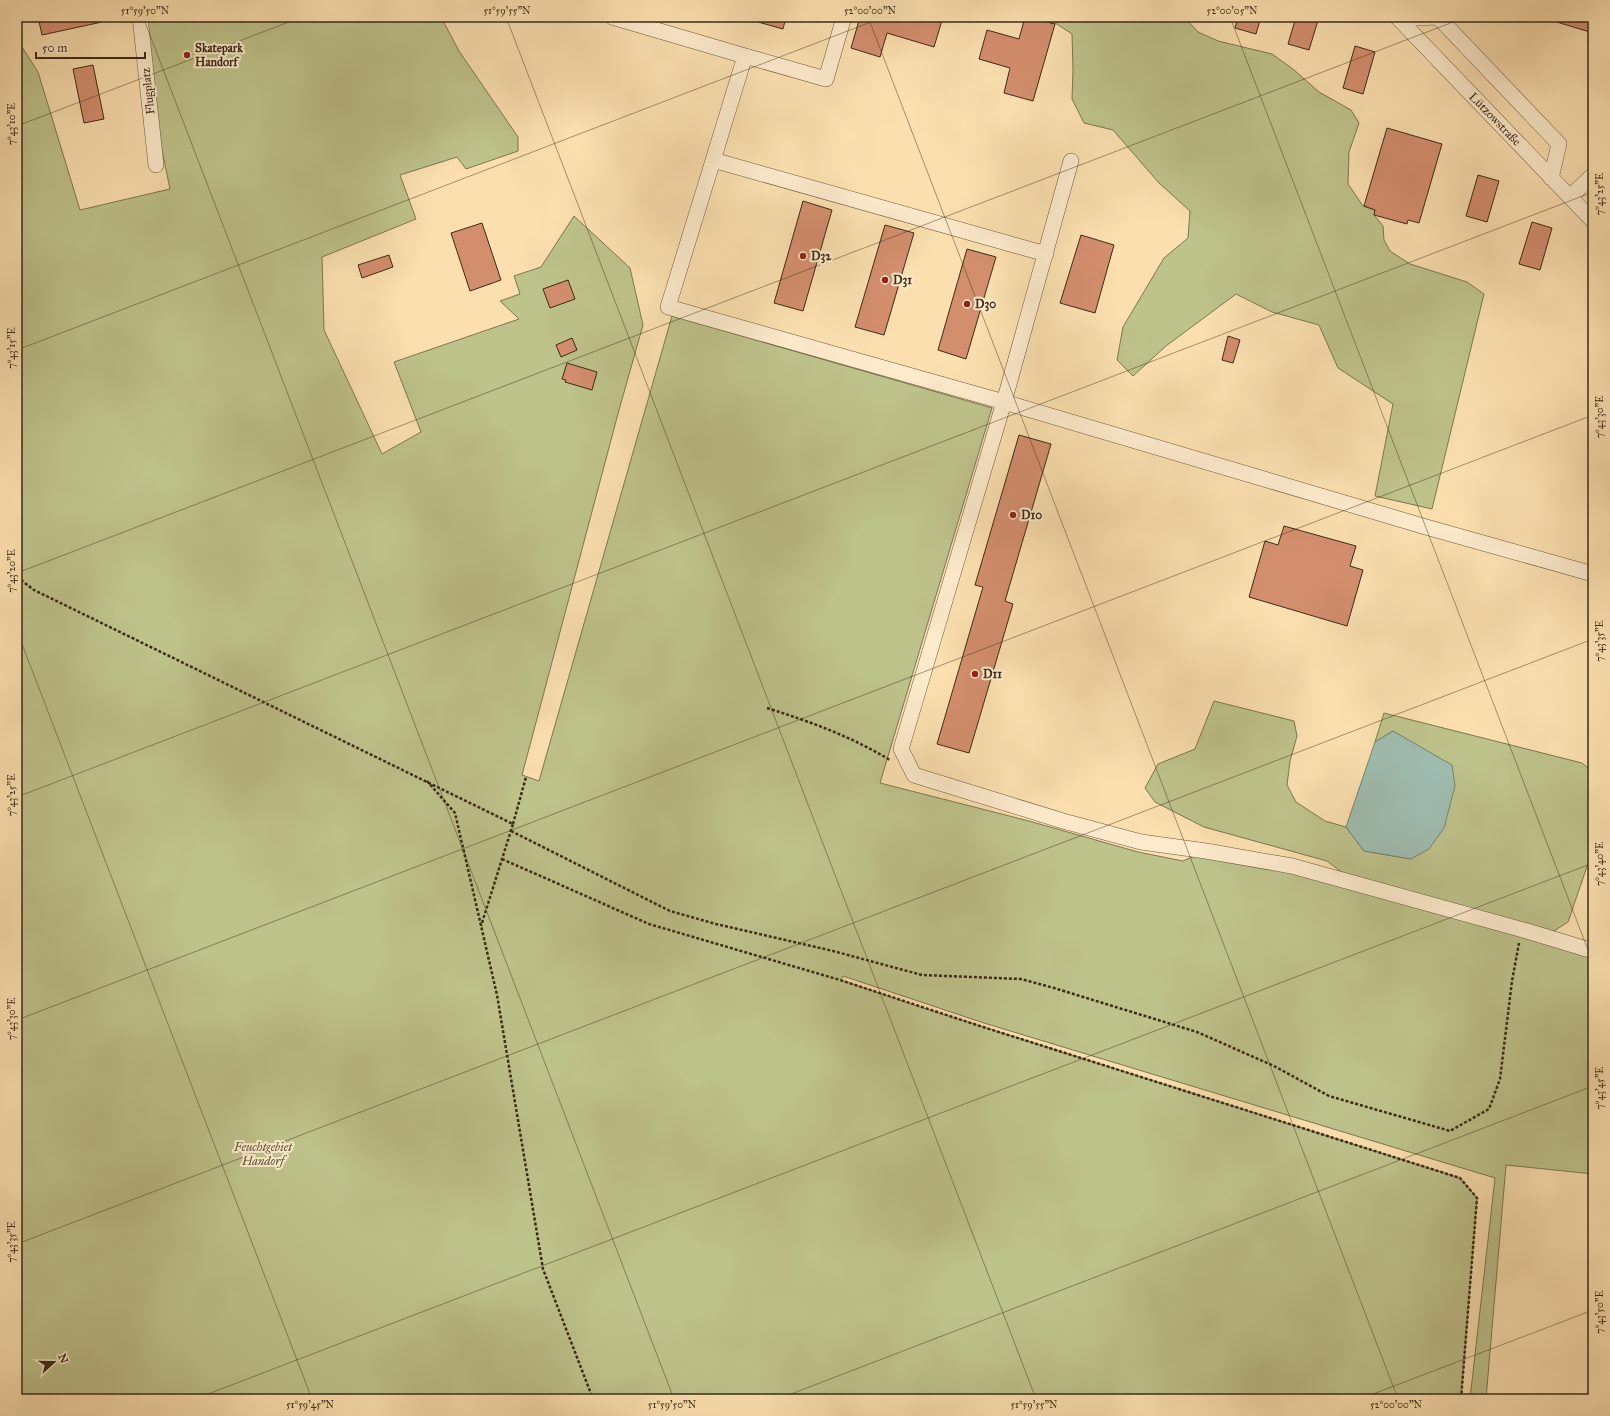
<svg xmlns="http://www.w3.org/2000/svg" width="1610" height="1416" viewBox="0 0 1610 1416" font-family="'IM FELL Great Primer',serif">
	<style>
		.green { fill: #bec28b; stroke: #7c7651 }
		.water { fill: #9fbcb0; stroke: #778273 }
		.building { fill: #d38e6e; stroke: #3b2b17 }
		.lines { fill: none; stroke-linecap: round; stroke-linejoin: round }
		.minor-casing { stroke: #6b583d; stroke-width: 16 }
		.path { stroke: #3b2b17; stroke-width: 2.5; stroke-dasharray: 3 2; stroke-linecap: butt }
		.minor { stroke: #fceacb; stroke-width: 15 }
		.ticks { fill: none; stroke: #3b2b17; stroke-width: 1; stroke-opacity: 0.45 }
		.poi-dot { fill: #8f2418; stroke: #fceacb; stroke-width: 1.5 }
		.labels { text-anchor: middle; stroke-width: 4; stroke-linejoin: round; paint-order: stroke }
		.poi-label { font-size: 12px; font-weight: bold; fill: #3b2b17; stroke: #fceacb; text-anchor: start }
		.street-label { font-size: 12px; fill: #3b2b17; stroke: #fceacb }
		.park-label { font-size: 12px; font-style: italic; fill: #5c5134; stroke: #fceacb }
		.neatline { fill: none; stroke: #3b2b17; stroke-width: 1.5 }
		.ticks-label { font-size: 10px; text-anchor: middle; fill: #3b2b17 }
	</style>
	<rect width="100%" height="100%" fill="#fbdfaf"/>
	<filter id="stains"><feTurbulence type="fractalNoise" baseFrequency=".005" numOctaves="4"/><feColorMatrix values="0 0 0 0 .2 0 0 0 0 .09 0 0 0 0 .02 0 0 0 .5 -.17"/></filter>
	<radialGradient id="worn" r=".72"><stop offset=".6" stop-color="#630" stop-opacity="0"/><stop offset="1" stop-color="#630" stop-opacity=".3"/></radialGradient>
	<path class="green" d="M144 17H441L459 51 518 137V151L466 169 457 157 400 175 416 219 322 257 324 330 382 454 421 432 394 362 519 319 500 301 520 294 514 276 541 267 574 216 630 268 643 325 619 410 522 775 539 781 672 316 992 408 880 783 1029 821 1138 852 1183 861 1206 851 1365 885 1340 871 1327 861 1204 827 1155 802 1145 788 1158 764 1195 749 1214 701 1294 721 1297 736 1290 761 1287 785 1296 802 1325 821 1346 827 1364 851 1411 859 1393 731 1375 742 1384 713 1582 763 1593 772V849L1568 922 1546 936 1593 951V1174L1506 1165 1486 1399H1470L1495 1178 984 1023 843 976 841 980 917 1006 1460 1178 1477 1198 1461 1399H17V39L38 72 80 210 170 189 158 131Z
		M1031 17H1184L1198 32 1218 41 1272 54 1293 69 1319 92 1351 110 1359 123 1349 152 1348 184 1363 206 1375 210 1374 215 1383 226 1384 240 1390 251 1410 264 1467 282 1484 294 1432 509 1375 496 1393 404 1338 368 1319 325 1272 312 1236 294 1166 346 1133 376 1117 360 1123 327 1164 258 1188 238 1190 211 1159 183 1113 130 1084 123 1072 99 1073 70 1072 34 1057 24Z"/>
	<path class="water" d="M1393 731 1452 765 1455 786 1444 828 1429 849 1411 859 1364 851 1346 827 1375 742Z"/>
	<path class="building" d="M38 17H101L102 22 42 35Z
		M752 17H786L783 29 751 20Z
		M860 17H943L934 47 887 33 880 57 851 48Z
		M1025 17 1055 24 1033 101 1004 93 1010 68 979 59 987 30 1019 39Z
		M1238 17H1261L1256 34 1235 28Z
		M1296 17H1319L1309 50 1288 44Z
		M1550 17H1585L1593 19V33L1550 20Z
		M1355 46 1375 52 1363 94 1343 88Z
		M93 65 104 119 84 123 73 69Z
		M1387 128 1442 144 1419 223 1408 220 1407 224 1374 215 1375 210 1364 206Z
		M1478 175 1499 181 1487 222 1466 216Z
		M803 201 832 210 803 311 774 303Z
		M1532 222 1552 228 1540 270 1519 264Z
		M482 223 501 280 470 291 451 233Z
		M885 225 914 233 884 335 855 327Z
		M1081 235 1114 245 1095 313 1060 303Z
		M967 249 996 257 966 359 938 350Z
		M389 255 393 267 362 278 358 265Z
		M568 280 575 299 550 308 543 289Z
		M1228 336 1240 340 1233 363 1222 360Z
		M572 338 577 350 561 357 556 345Z
		M567 363 597 372 592 390 565 382 566 380 562 379Z
		M1019 435 1051 444 1005 601 1013 604 969 753 937 744 983 587 975 585Z
		M1284 526 1356 546 1350 566 1363 570 1347 626 1249 597 1265 541 1278 545Z"/>
	<g class="lines">
		<defs>
			<path id="minor" d="M140 17 156 165
				M612 17 745 56
				M844 17 826 79 745 56 668 307 1004 402 1426 527 1593 574
				M1397 17 1593 221
				M1438 17 1559 144 1551 178
				M1399 19 1436 17
				M713 160 1046 254
				M1071 161 1004 402 901 749 914 775 1063 821 1141 842 1206 851 1292 866 1527 931 1593 951
				M1570 197 1593 175"/>
		</defs>
		<use href="#minor" class="minor-casing"/>
		<path class="path" d="M17 577 34 590 513 824 481 926
			M767 708C811 722 850 736 890 760
			M427 781 455 813 497 995 543 1269 593 1399
			M513 824 526 777
			M511 831 670 911 716 924 833 951 922 975 1021 979 1054 988 1197 1032 1274 1066 1329 1096 1450 1131 1489 1109 1500 1079 1512 981 1519 943
			M502 859 649 924 840 980 983 1027 1460 1178 1477 1198 1461 1399"/>
		<use href="#minor" class="minor"/>
	</g>
	<path class="ticks" d="M143 17 674 1399M506 17 1036 1399M868 17 1398 1399M1230 17 1593 963M1592 17 1593 20M17 126 302 17M17 350 884 17M17 573 1466 17M17 631 312 1399M17 797 1593 192M17 1020 1593 415M17 1244 1593 639M195 1399 1593 863M778 1399 1593 1086M1360 1399 1593 1310"/>
	<g class="poi-dot">
		<circle cx="187" cy="55" r="4"/>
		<circle cx="803" cy="256" r="4"/>
		<circle cx="885" cy="280" r="4"/>
		<circle cx="967" cy="304" r="4"/>
		<circle cx="1013" cy="515" r="4"/>
		<circle cx="975" cy="674" r="4"/>
	</g>
	<g class="labels">
		<g class="poi-label">
			<text x="195" y="52">Skatepark<tspan x="195" dy="14">Handorf</tspan></text>
			<text x="811" y="260">D32</text>
			<text x="893" y="284">D31</text>
			<text x="975" y="308">D30</text>
			<text x="1021" y="519">D10</text>
			<text x="983" y="678">D11</text>
		</g>
		<g class="street-label">
			<text transform="translate(148 91) rotate(-96)" y="4">Flugplatz</text>
			<text transform="translate(1495 119) rotate(46)" y="4">Lützowstraße</text>
		</g>
		<g class="park-label">
			<text x="263" y="1151">Feuchtgebiet<tspan x="263" dy="14">Handorf</tspan></text>
		</g>
	</g>
	<rect width="1610" height="1416" fill="none" stroke="#fbdfaf" stroke-width="44"/>
	<g transform="translate(54 1362) rotate(69)" stroke="#fceacb" stroke-width="3" paint-order="stroke">
	<path d="M0-3L7 15L0 10L-7 15Z" fill="#3b2b17"/>
	<text y="-6" font-size="11" font-weight="bold" text-anchor="middle" fill="#3b2b17">N</text>
	</g>
	<path d="M36 52v6h109v-6" fill="none" stroke="#3b2b17" stroke-width="2"/>
	<text x="42" y="52" font-size="12" fill="#3b2b17" stroke="#fceacb" stroke-width="3" paint-order="stroke">50 m</text>
	<rect x="22" y="22" width="1566" height="1372" class="neatline"/>
	<g class="ticks-label">
		<text x="145" y="14">51°59'50"N</text>
		<text x="507" y="14">51°59'55"N</text>
		<text x="870" y="14">52°00'00"N</text>
		<text x="1232" y="14">52°00'05"N</text>
		<text transform="translate(11 124) rotate(-90)" y="4">7°43'10"E</text>
		<text transform="translate(1599 194) rotate(-90)" y="4">7°43'25"E</text>
		<text transform="translate(11 348) rotate(-90)" y="4">7°43'15"E</text>
		<text transform="translate(1599 417) rotate(-90)" y="4">7°43'30"E</text>
		<text transform="translate(11 571) rotate(-90)" y="4">7°43'20"E</text>
		<text transform="translate(1599 641) rotate(-90)" y="4">7°43'35"E</text>
		<text transform="translate(11 795) rotate(-90)" y="4">7°43'25"E</text>
		<text transform="translate(1599 864) rotate(-90)" y="4">7°43'40"E</text>
		<text transform="translate(11 1019) rotate(-90)" y="4">7°43'30"E</text>
		<text transform="translate(1599 1088) rotate(-90)" y="4">7°43'45"E</text>
		<text transform="translate(11 1242) rotate(-90)" y="4">7°43'35"E</text>
		<text transform="translate(1599 1312) rotate(-90)" y="4">7°43'50"E</text>
		<text x="310" y="1408">51°59'45"N</text>
		<text x="672" y="1408">51°59'50"N</text>
		<text x="1034" y="1408">51°59'55"N</text>
		<text x="1396" y="1408">52°00'00"N</text>
	</g>
	<rect width="100%" height="100%" filter="url(#stains)"/>
	<rect width="100%" height="100%" fill="url(#worn)"/>
</svg>
